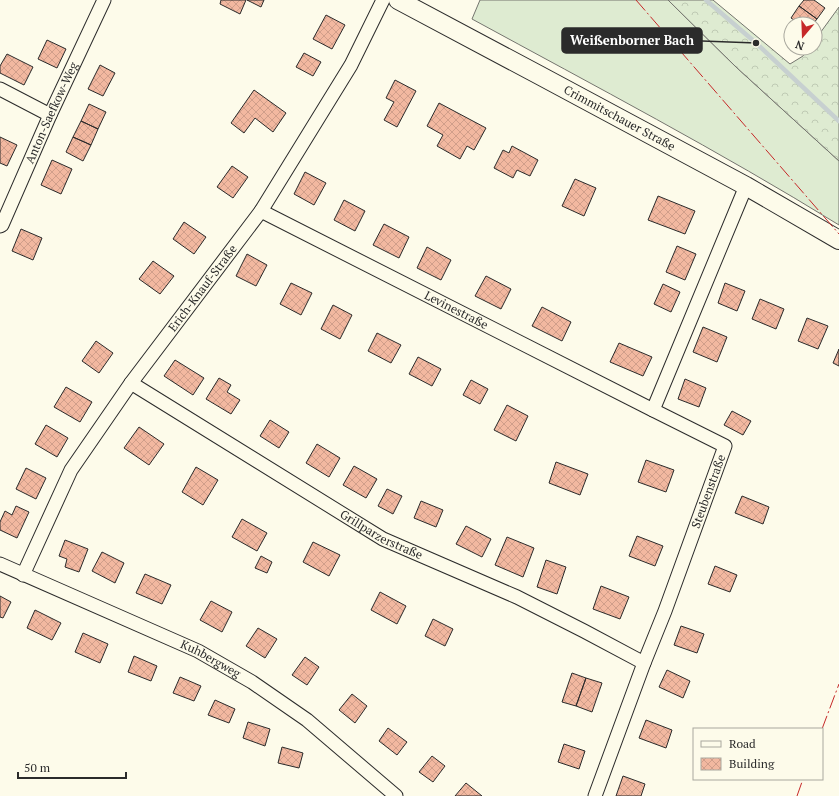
<svg xmlns="http://www.w3.org/2000/svg" width="839" height="796" viewBox="0 0 839 796" font-family="'PT Serif',serif">
	<style>
		.grass { fill: #deebd1; stroke: #74746e }
		.forest { fill: url(#forest-crowns); stroke: #74746e }
		.lines { fill: none; stroke-linecap: round; stroke-linejoin: round }
		.stream { stroke: #c7d0d0; stroke-width: 4.5 }
		.building { fill: url(#building-cross-hatch); stroke: #2b2b2b }
		.street-casing { stroke: #2b2b2b; stroke-width: 15 }
		.secondary-casing { stroke: #2b2b2b; stroke-width: 20 }
		.street { stroke: #fdfbea; stroke-width: 13 }
		.secondary { stroke: #fdfbea; stroke-width: 18 }
		.power { stroke: #c62828; stroke-width: 1; stroke-dasharray: 14 3 2 3; stroke-linecap: butt }
		.labels { text-anchor: middle; stroke-width: 3; stroke-linejoin: round; paint-order: stroke }
		.street-label { font-size: 12px; fill: #2b2b2b; stroke: #fdfbea }
		.leader { fill: none; stroke: #2b2b2b; stroke-width: 1.5 }
		.callout-dot { fill: #2b2b2b; stroke: #fdfbea; stroke-width: 1.5 }
		.callout { fill: #2b2b2b; stroke: #2b2b2b; stroke-width: 1.5 }
		.callout-label { font-size: 13px; text-anchor: middle; font-weight: bold; fill: #fff }
	</style>
	<defs>
		<pattern id="forest-crowns" width="20" height="18" patternUnits="userSpaceOnUse"><rect width="20" height="18" fill="#deebd1"/><path d="M2 6a3 3 0 1 1 6 0M12 15a3 3 0 1 1 6 0" fill="none" stroke="#bfcab4"/></pattern>
		<pattern id="building-cross-hatch" width="8" height="8" patternUnits="userSpaceOnUse"><rect width="8" height="8" fill="#f2b8a0"/><path d="M0 0l8 8M0 8l8-8" fill="none" stroke="#d09e8a"/></pattern>
	</defs>
	<rect width="100%" height="100%" fill="#fdfbea"/>
	<path class="grass" d="M480 0H668L736 67 839 161V225C719 151 595 86 472 19Z"/>
	<path class="forest" d="M668 0H713L790 64 803 56 809 48H815V40L839 7V161L736 67Z"/>
	<g class="lines">
		<path class="stream" d="M706 0 756 43 839 121"/>
	</g>
	<path class="building" d="M221 0H246L240 14 220 4Z
		M247 0H264L261 7Z
		M804 0H814L825 8 817 19 799 6Z
		M799 6 817 19 813 24H800L791 18Z
		M326 15 345 25 332 49 313 39Z
		M47 40 66 49 57 68 38 59Z
		M304 53 321 62 313 76 296 67Z
		M7 54 33 67 24 85 0 73V66Z
		M100 65 115 73 103 96 88 89Z
		M395 80 416 91 397 127 384 120 394 102 386 98Z
		M254 90 286 113 273 132 255 118 244 133 231 123Z
		M439 103 486 128 474 150 467 146 460 159 437 146 443 135 427 126Z
		M89 104 106 112 98 129 81 121Z
		M81 121 98 129 91 145 73 137Z
		M0 137 17 145 7 166 0 163Z
		M73 137 91 145 83 161 66 152Z
		M512 146 538 160 530 176 517 170 513 178 494 168 503 150 509 153Z
		M52 160 72 169 61 194 41 185Z
		M232 166 248 177 233 198 217 187Z
		M305 172 326 183 314 205 294 194Z
		M575 179 596 188 584 216 562 206Z
		M658 196 695 211 685 234 648 220Z
		M344 200 365 211 355 231 334 220Z
		M184 222 206 237 194 254 173 239Z
		M384 224 409 237 399 258 373 245Z
		M21 229 42 238 33 260 12 251Z
		M677 246 696 254 685 280 666 272Z
		M427 247 451 260 441 280 417 268Z
		M247 254 267 265 256 286 236 276Z
		M153 261 174 276 160 294 139 279Z
		M486 276 511 289 501 309 475 296Z
		M291 283 312 293 301 315 280 304Z
		M725 283 745 291 737 311 718 303Z
		M663 284 680 292 671 312 654 304Z
		M760 299 784 309 776 329 752 319Z
		M333 305 352 315 340 339 321 329Z
		M542 307 571 322 562 341 532 326Z
		M807 318 828 326 818 349 798 341Z
		M703 327 727 337 717 362 693 352Z
		M377 333 401 345 391 363 368 351Z
		M96 341 113 353 99 373 82 361Z
		M619 343 652 357 643 376 610 362Z
		M839 349V366L833 363Z
		M418 357 441 369 432 386 409 374Z
		M175 360 204 378 193 395 164 376Z
		M219 378 231 385 227 392 240 400 231 414 206 399Z
		M685 379 706 388 699 407 678 399Z
		M471 380 488 389 480 404 463 395Z
		M66 387 92 402 80 422 54 407Z
		M507 405 528 416 516 441 494 430Z
		M732 411 751 421 743 435 724 425Z
		M270 420 289 432 279 448 260 436Z
		M46 425 68 438 57 457 35 444Z
		M139 427 164 444 149 465 124 448Z
		M317 444 340 458 329 477 306 463Z
		M646 460 674 470 666 492 638 482Z
		M556 462 588 474 580 495 549 483Z
		M354 466 377 479 366 498 343 485Z
		M196 467 218 480 203 505 182 492Z
		M26 468 46 478 36 499 16 489Z
		M387 489 402 496 393 514 378 506Z
		M742 496 769 507 763 524 735 513Z
		M421 501 443 510 436 527 414 518Z
		M16 506 29 512 17 538 0 530V522L5 511 12 515Z
		M242 519 267 533 257 551 232 537Z
		M466 526 491 539 482 557 456 544Z
		M637 536 663 546 655 566 629 556Z
		M507 537 534 548 523 577 495 565Z
		M65 540 88 549 79 572 65 567 67 559 59 556Z
		M313 542 340 555 329 576 303 562Z
		M102 552 124 563 115 583 92 571Z
		M261 556 272 562 267 573 255 568Z
		M546 560 566 567 557 594 537 587Z
		M715 566 737 575 730 592 708 584Z
		M145 574 171 585 162 604 136 593Z
		M601 586 629 597 620 619 593 609Z
		M380 592 406 606 397 624 371 610Z
		M0 596 11 602 3 618 0 617Z
		M211 601 232 612 222 632 200 620Z
		M35 610 61 623 52 640 27 628Z
		M433 619 453 629 445 646 425 636Z
		M681 626 704 634 697 653 674 645Z
		M258 628 277 639 265 658 246 646Z
		M83 633 108 644 100 663 75 652Z
		M134 656 157 666 151 681 128 672Z
		M305 657 319 667 307 685 292 675Z
		M667 670 690 681 683 698 659 687Z
		M572 673 586 678 576 706 562 702Z
		M180 677 201 686 194 701 173 693Z
		M586 678 602 683 592 712 576 706Z
		M352 694 367 706 355 723 339 710Z
		M215 700 235 709 229 723 208 715Z
		M646 720 672 730 666 748 639 738Z
		M248 722 270 729 265 746 243 738Z
		M388 728 407 742 397 755 379 741Z
		M564 744 585 751 579 769 558 762Z
		M282 747 303 753 299 768 278 763Z
		M432 756 445 766 433 782 419 772Z
		M623 776 645 784 641 796H616Z
		M466 783 482 796H455Z"/>
	<g class="lines">
		<defs>
			<g id="street">
				<path d="M0 89 50 115"/>
				<path id="s1" d="M261 211 653 410"/>
				<path id="s2" d="M0 226 2 225 50 115 104 0"/>
				<path id="s3" d="M131 383 383 539 517 597 584 631 644 663"/>
				<path id="s4" d="M0 564 198 651 252 682 307 720 396 796"/>
				<path id="s5" d="M23 575 71 470 131 383 261 211 351 65 383 0"/>
				<path id="s6" d="M595 796 644 663 665 611 725 446 653 410 746 186"/>
			</g>
			<g id="secondary">
				<path id="s7" d="M398 0 539 75 746 186 839 240"/>
			</g>
		</defs>
		<use href="#street" class="street-casing"/>
		<use href="#secondary" class="secondary-casing"/>
		<use href="#street" class="street"/>
		<use href="#secondary" class="secondary"/>
		<path class="power" d="M636 0 839 234
			M822 729 839 684
			M797 796 803 779"/>
	</g>
	<g class="labels">
		<g class="street-label">
			<text dy="4" stroke="none"><textPath href="#s2" startOffset="125">Anton-Saefkow-Weg</textPath></text>
			<text dy="4" stroke="none"><textPath href="#s7" startOffset="251">Crimmitschauer Straße</textPath></text>
			<text dy="4" stroke="none"><textPath href="#s5" startOffset="340">Erich-Knauf-Straße</textPath></text>
			<text dy="4" stroke="none"><textPath href="#s1" startOffset="219">Levinestraße</textPath></text>
			<text dy="4" stroke="none"><textPath href="#s6" startOffset="325">Steubenstraße</textPath></text>
			<text dy="4" stroke="none"><textPath href="#s3" startOffset="293">Grillparzerstraße</textPath></text>
			<text dy="4" stroke="none"><textPath href="#s4" startOffset="231">Kuhbergweg</textPath></text>
		</g>
	</g>
	<path class="leader" d="M756 43L702 41"/>
	<circle class="callout-dot" cx="756" cy="43" r="4"/>
	<rect class="callout" x="562" y="28" width="140" height="25" rx="4"/>
	<g class="callout-label">
		<text x="632" y="45">Weißenborner Bach</text>
	</g>
	<rect x="693" y="728" width="130" height="52" fill="#fdfbea" stroke="#a9a89e"/>
	<rect x="701" y="741" width="20" height="6" fill="#fdfbea" stroke="#a9a89e"/>
	<text x="729" y="748" font-size="12" fill="#2b2b2b">Road</text>
	<rect x="701" y="758" width="20" height="12" fill="url(#building-cross-hatch)" stroke="#a9a89e"/>
	<text x="729" y="768" font-size="12" fill="#2b2b2b">Building</text>
	<g transform="translate(803 36) rotate(199)"><circle r="19" fill="#fdfbea" stroke="#a9a89e"/>
	<path d="M0-3L7 15L0 10L-7 15Z" fill="#c62828"/>
	<text y="-6" font-size="11" font-weight="bold" text-anchor="middle" fill="#2b2b2b">N</text>
	</g>
	<path d="M18 772v6h108v-6" fill="none" stroke="#2b2b2b" stroke-width="2"/>
	<text x="24" y="772" font-size="12" fill="#2b2b2b" stroke="#fdfbea" stroke-width="3" paint-order="stroke">50 m</text>
</svg>
